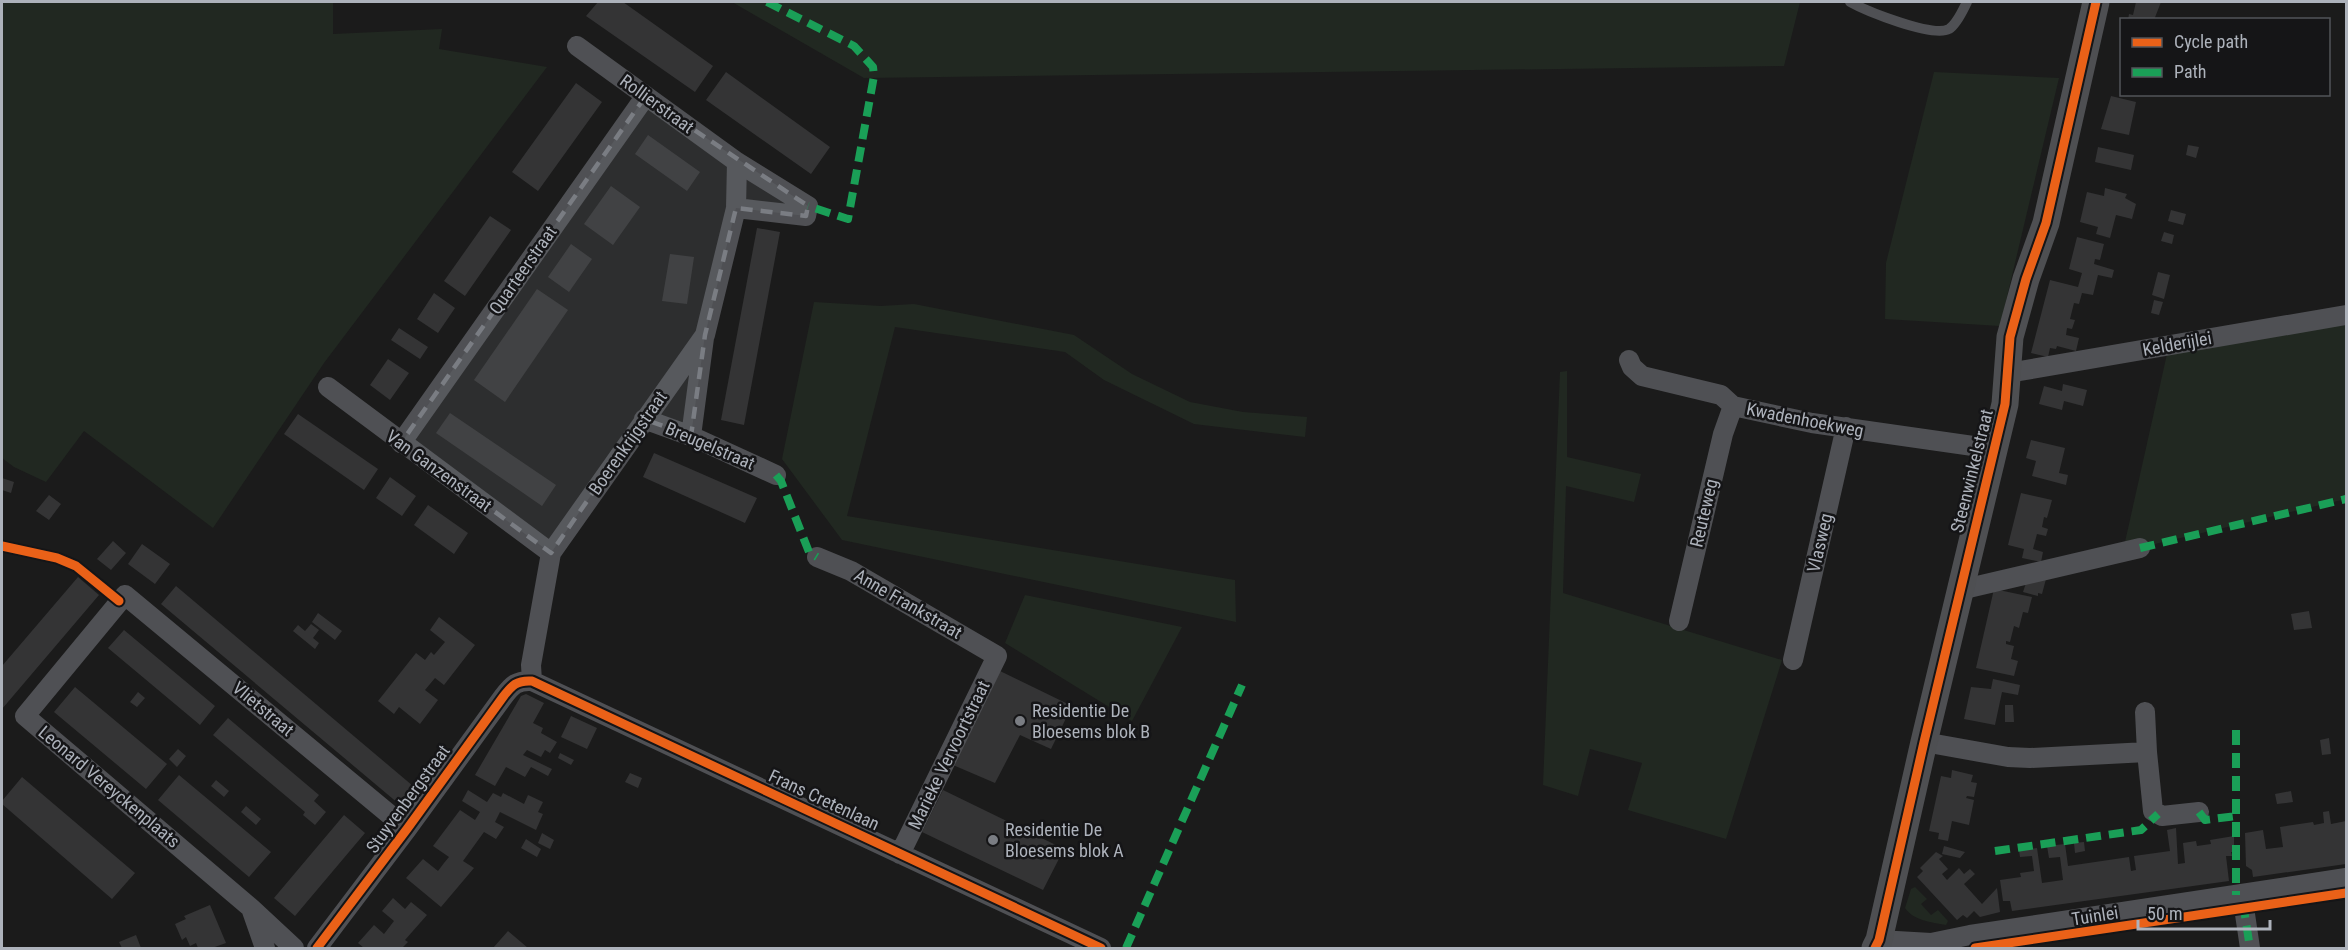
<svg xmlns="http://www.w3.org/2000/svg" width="2348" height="950" viewBox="0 0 2348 950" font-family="'Roboto Condensed',sans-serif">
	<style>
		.green { fill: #212821 }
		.building { fill: #343435 }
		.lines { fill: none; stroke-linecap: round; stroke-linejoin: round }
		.lane { stroke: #4f5054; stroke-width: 10 }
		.street { stroke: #4f5054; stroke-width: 20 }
		.secondary { stroke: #4e4f52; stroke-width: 27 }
		.quiet { stroke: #1a9f57; stroke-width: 8; stroke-dasharray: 15 8; stroke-linecap: butt }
		.cycleway-casing { stroke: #151517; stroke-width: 13 }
		.cycleway { stroke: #ea6118; stroke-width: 9 }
		.marked { fill: #7a7d83; fill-opacity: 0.2; stroke: #7a7d83; stroke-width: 4.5; stroke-dasharray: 12 8; stroke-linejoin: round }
		.poi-dot { fill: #7a7d83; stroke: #151517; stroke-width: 2 }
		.labels { text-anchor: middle; stroke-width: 5; stroke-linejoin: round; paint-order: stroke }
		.street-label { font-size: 18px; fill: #adb2bb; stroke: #151517 }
		.poi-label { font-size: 18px; fill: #adb2bb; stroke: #151517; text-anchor: start }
	</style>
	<rect width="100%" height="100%" fill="#1b1b1b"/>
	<path class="green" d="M2 2H333V34L442 29 439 49 547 67 324 363 213 528 84 431 46 482 14 467 2 458Z
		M732 2H1800L1784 66 864 78Z
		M1934 72 2059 78 2000 326 1885 319 1886 263Z
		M814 302 881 306 914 304 1074 335 1132 374 1190 402 1243 412 1307 417 1305 437 1194 424 1104 380 1065 352 895 327 847 516 1235 580 1236 622 842 540 782 459Z
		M2346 315V499L2125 551V542L2169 345Z
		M1567 371V457L1641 474 1634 502 1566 486 1563 593 1782 660 1726 839 1628 810 1642 763 1590 749 1578 796 1543 785 1560 372Z
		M1025 595 1182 627 1132 721 1005 643Z
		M1915 887 1927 899 1921 904 1931 915 1938 910 1948 921 1946 925C1931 922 1914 921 1905 908L1911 889Z"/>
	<path class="building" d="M598 2H623L713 66 695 92 586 16Z
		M2136 2H2161L2154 20H2128L2129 14 2133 15Z
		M726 72 830 147 811 174 706 100Z
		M576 83 602 102 538 191 512 172Z
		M2111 96 2136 102 2129 135 2101 129Z
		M648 135 700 172 687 191 635 154Z
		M2188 145 2199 147 2196 158 2186 155Z
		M2098 147 2134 155 2131 170 2095 162Z
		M611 186 640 207 613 245 584 224Z
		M2105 188 2127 194 2125 198 2136 204 2132 219 2116 215 2110 238 2096 234 2098 227 2080 222 2087 192 2104 196Z
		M2171 210 2186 214 2183 225 2168 221Z
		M490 216 511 230 465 296 444 281Z
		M757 228 780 232 744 425 721 420Z
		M2164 232 2174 235 2172 244 2161 241Z
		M2077 237 2104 244 2100 260 2095 259 2094 264 2114 270 2112 278 2098 275 2093 295 2082 293 2079 304 2074 303 2070 319 2075 320 2072 329 2067 328 2066 335 2079 338 2076 351 2057 346 2056 349 2050 348 2048 357 2031 353 2050 280 2078 287 2082 273 2069 269Z
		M571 244 592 259 569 292 548 277Z
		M670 254 694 257 687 304 662 301Z
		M2158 272 2170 275 2164 299 2152 295Z
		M537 289 568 310 505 402 474 380Z
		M434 293 455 308 438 333 417 319Z
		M2154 300 2163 302 2159 315 2151 313Z
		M399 328 428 347 420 359 391 340Z
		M388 359 409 373 390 400 370 385Z
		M2063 384 2087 390 2083 406 2064 401 2062 410 2039 404 2044 386 2062 391Z
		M450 413 556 485 542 506 436 433Z
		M298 414 378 469 364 490 284 434Z
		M2031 440 2065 448 2059 473 2068 475 2066 485 2032 476 2036 461 2026 458Z
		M654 453 757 498 745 523 643 477Z
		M390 477 416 496 402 516 376 498Z
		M2 478 14 482 11 493 2 490Z
		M2021 493 2052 500 2047 518 2044 517 2042 527 2048 529 2046 536 2037 534 2033 549 2043 552 2041 562 2022 558 2024 549 2008 545Z
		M49 495 61 504 49 520 36 511Z
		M428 505 468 533 454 554 414 525Z
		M113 541 126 553 111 570 97 559Z
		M142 544 170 564 155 584 128 564Z
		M78 577 99 595 2 709V666Z
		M2046 579 2042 594 2038 593V596L2023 592 2026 583Z
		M176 586 413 786 399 804 161 604Z
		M1994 589 2032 597 2028 613 2023 612 2019 628 2014 626 2010 642 2006 641V644L2014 646 2011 659 2018 661 2014 676 1976 668Z
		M2309 611 2312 628 2294 630 2291 614Z
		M318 613 342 631 335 640 312 622Z
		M439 617 475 645 444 685 435 678 425 690 438 700 420 724 399 707 394 714 378 701 416 653 425 660 431 652 434 655 445 642 430 630Z
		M311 624 319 630 313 638 319 643 315 649 293 631 298 625 305 631Z
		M124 630 215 706 200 725 108 648Z
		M1000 671 1072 706 1051 749 1020 735 995 783 953 765Z
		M1993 679 2020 685 2018 695 2002 692 1995 725 1964 719 1971 687 1991 689Z
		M75 687 167 764 146 789 54 712Z
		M138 692 145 698 137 707 130 702Z
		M526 694 544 703 533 723 543 728 541 733 557 742 550 753 545 750 541 757 527 750 523 755 552 769 548 776 531 767 525 777 506 767 495 786 475 775 521 696Z
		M2005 705H2013L2014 722H2005Z
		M571 716 597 728 587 749 561 737Z
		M228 718 319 795 314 801 326 812 315 825 303 815 305 812 213 735Z
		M2329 738 2331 754 2322 755 2320 740Z
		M178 749 186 756 177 767 169 759Z
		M560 753 574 760 571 765 558 758Z
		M1952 770 1973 775 1971 782 1977 783 1974 797 1967 796 1966 798 1974 800 1969 825 1952 821 1948 841 1938 839 1939 833 1929 831 1941 776 1951 778Z
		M630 773 642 778 638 788 625 782Z
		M179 775 271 852 249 877 158 800Z
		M22 777 135 873 112 899 2 804V801Z
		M216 780 229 791 224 797 211 786Z
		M468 790 487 802 493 793 501 797 503 793 524 804 528 795 543 802 538 812 543 814 536 830 500 812 495 822 504 827 496 839 484 832 463 861 474 868 441 907 406 878 423 859 438 871 444 863 449 857 433 846 460 810 475 820 480 812 462 801Z
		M943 790 1064 849 1043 890 922 832Z
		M2291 791 2293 802 2277 804 2275 794Z
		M246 806 261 819 256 825 241 812Z
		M2329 811 2331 824 2346 821V864L2253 877 2252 870 2246 866 2245 833 2263 830 2266 849 2283 847 2280 827 2313 822 2314 825 2324 823 2323 812Z
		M344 815 365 833 295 916 274 898Z
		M2176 828 2178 864 2185 863 2183 843 2196 841 2197 846 2211 844 2210 840 2234 836V852H2231L2232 856H2226L2229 881 2012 911 2010 901H2003L2000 880 2021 877 2020 873 2034 871 2032 856 2020 857 2019 851 2037 848 2042 883 2063 880 2060 857 2049 858 2047 846 2065 844 2068 866 2129 857 2131 871 2136 870 2134 856 2170 851 2167 830Z
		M542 833 554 840 550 849 538 843Z
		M526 839 541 849 537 857 521 848Z
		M2084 842 2085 851 2075 853 2074 843Z
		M1944 846 1965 852 1960 858 1942 854Z
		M1936 852 1943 856 1939 859 1948 869 1942 874 1947 880 1959 868 1964 874 1970 869 1975 874 1964 884 1982 904 1997 888 2000 912 1980 917 1974 911 1967 918 1963 915 1957 920 1917 877 1923 871 1920 868Z
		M393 898 405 909 411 902 427 915 405 940 408 942 402 948 393 947 392 948H364L358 943 374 925 384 934 394 921 382 911Z
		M210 905 226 943 212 948H198L196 943 190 946 186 937 182 940 175 924 186 919 184 916Z
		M508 931 528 948H493Z
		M136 935 141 948H122L119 942Z"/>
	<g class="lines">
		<path class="lane" d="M1850 2C1866 11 1933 38 1949 29 1957 24 1963 10 1967 2"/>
		<path class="street" d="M577 46 737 162 808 206 806 216 736 208 737 162
			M1629 360 1632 367 1642 376 1721 395 1733 406 1812 423 1994 449
			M2008 373 2346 315
			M328 387 551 553
			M644 419 691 436 776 475
			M691 436 704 338
			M401 443 645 97
			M817 557 851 571 997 656 900 854
			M1960 590 2140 548
			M1679 621 1723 434 1733 406
			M1793 660 1846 427
			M532 681 531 665 551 553 705 335 736 208
			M2145 712 2147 752 2153 811 2162 816 2199 812
			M1924 742 2008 757 2030 758 2147 752
			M2242 894 2250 948
			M252 911 265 948
			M1879 940 1931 943 1970 935 2346 878
			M294 948 251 908 25 716 125 595 407 829
			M317 948 407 829 503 697C512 685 517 680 532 681L1101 948"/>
		<path class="secondary" d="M1875 948 1879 940 1924 742 2005 404 2010 337 2026 279 2046 223 2096 2"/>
		<path class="quiet" d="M767 2 854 46 873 67 874 76 848 219 808 206
			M776 475 781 481 809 552 817 557
			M2140 548 2346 499
			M2236 730V895
			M2199 812 2205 820 2236 816
			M1995 851 2141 830 2158 814
			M2243 903 2250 948
			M1126 948 1242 685"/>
		<defs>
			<path id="cycleway" d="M2 546 57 558 76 566 119 601
				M317 948 407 829 503 697C512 685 517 680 532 681L1101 948
				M1875 948 1879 940 1924 742 2005 404 2010 337 2026 279 2046 223 2096 2
				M1975 948 2346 893"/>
		</defs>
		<use href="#cycleway" class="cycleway-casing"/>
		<use href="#cycleway" class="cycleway"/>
	</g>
	<path class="marked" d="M645 97 808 206 806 216 736 208 705 335 691 436 644 419 551 553 401 443Z"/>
	<g class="poi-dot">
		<circle cx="1020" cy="721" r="6"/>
		<circle cx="993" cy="840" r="6"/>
	</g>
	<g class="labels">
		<g class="street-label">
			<text transform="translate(657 104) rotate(36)" y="6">Rollierstraat</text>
			<text transform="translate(523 270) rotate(-55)" y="6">Quarteerstraat</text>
			<text transform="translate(2177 344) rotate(-10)" y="6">Kelderijlei</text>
			<text transform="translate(1805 420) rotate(11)" y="6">Kwadenhoekweg</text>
			<text transform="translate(628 443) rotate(-55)" y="6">Boerenkrijgstraat</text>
			<text transform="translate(710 446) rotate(23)" y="6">Breugelstraat</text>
			<text transform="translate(439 471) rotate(36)" y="6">Van Ganzenstraat</text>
			<text transform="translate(1972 471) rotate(-76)" y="6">Steenwinkelstraat</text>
			<text transform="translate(1704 513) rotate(-77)" y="6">Reuteweg</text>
			<text transform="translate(1820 543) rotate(-77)" y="6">Vlasweg</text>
			<text transform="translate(908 604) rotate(30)" y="6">Anne Frankstraat</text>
			<text transform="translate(263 709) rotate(40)" y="6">Vlietstraat</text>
			<text transform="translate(949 755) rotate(-64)" y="6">Marieke Vervoortstraat</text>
			<text transform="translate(109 787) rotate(40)" y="6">Leonard Vereyckenplaats</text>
			<text transform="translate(408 799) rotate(-54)" y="6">Stuyvenbergstraat</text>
			<text transform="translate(824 800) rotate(25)" y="6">Frans Cretenlaan</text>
			<text transform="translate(2095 916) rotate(-9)" y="6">Tuinlei</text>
		</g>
		<g class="poi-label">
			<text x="1032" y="717">Residentie De<tspan x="1032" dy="21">Bloesems blok B</tspan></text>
			<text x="1005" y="836">Residentie De<tspan x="1005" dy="21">Bloesems blok A</tspan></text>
		</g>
	</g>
	<rect width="2348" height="950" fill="none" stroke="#adb2bb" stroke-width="6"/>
	<rect x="2120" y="18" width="210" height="78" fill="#151517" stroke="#525459" stroke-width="1.5"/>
	<rect x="2132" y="38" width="30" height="9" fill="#ea6118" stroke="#525459" stroke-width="1.5"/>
	<text x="2174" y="48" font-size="18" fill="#adb2bb">Cycle path</text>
	<rect x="2132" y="68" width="30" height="9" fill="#1a9f57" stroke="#525459" stroke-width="1.5"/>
	<text x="2174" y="78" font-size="18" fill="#adb2bb">Path</text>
	<path d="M2138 920v9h132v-9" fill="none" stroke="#adb2bb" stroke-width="3"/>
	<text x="2147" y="920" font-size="18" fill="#adb2bb" stroke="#151517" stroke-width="4.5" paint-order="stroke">50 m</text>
</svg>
